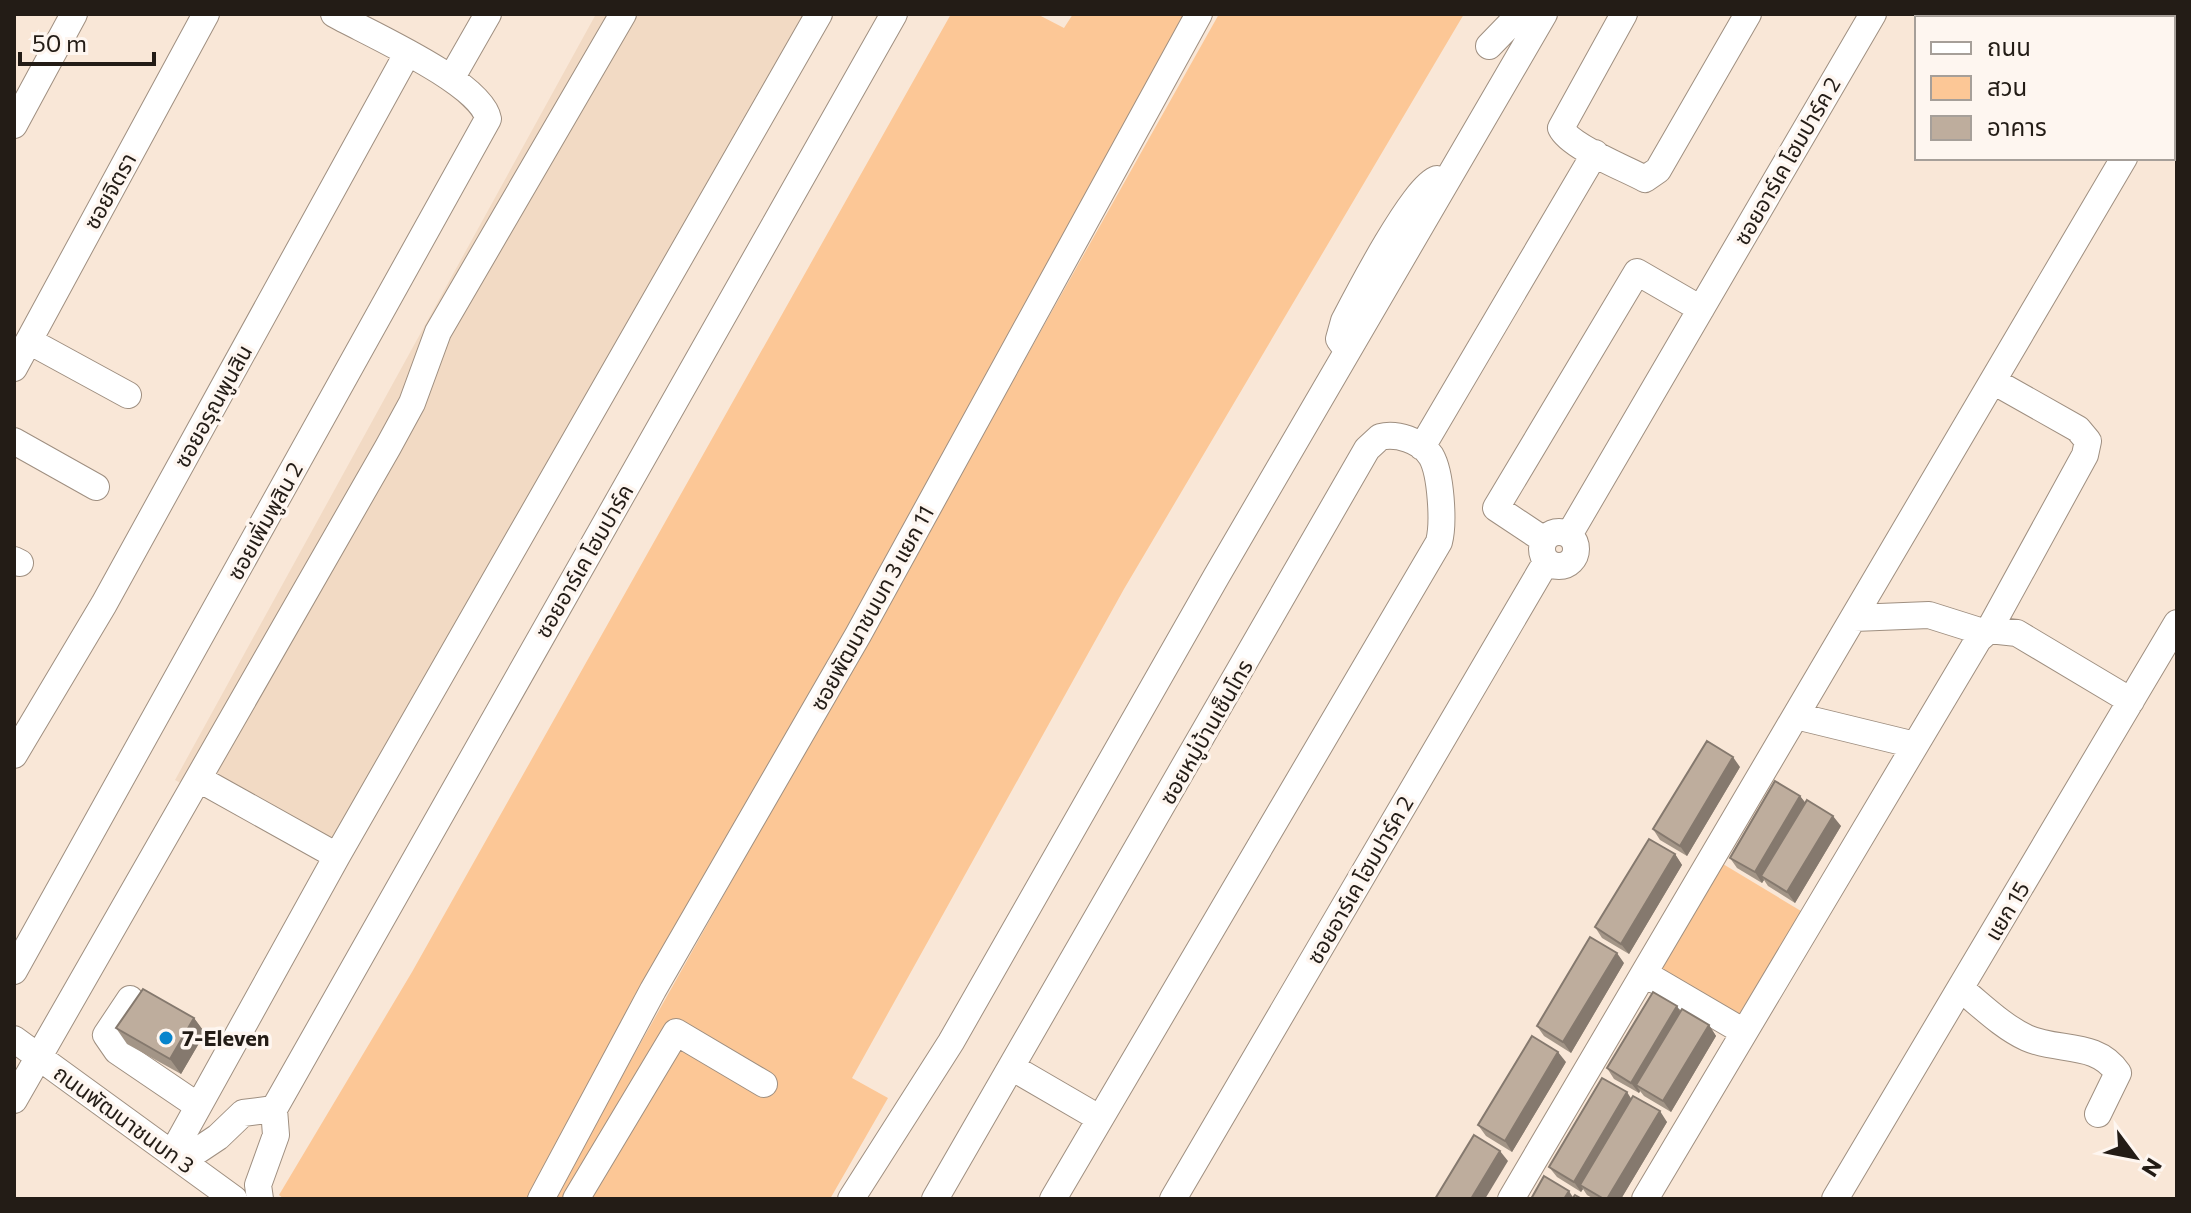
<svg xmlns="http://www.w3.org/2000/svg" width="2191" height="1213" viewBox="0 0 2191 1213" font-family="Commissioner,'Noto Sans Thai',sans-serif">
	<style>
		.built { fill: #f2dac4 }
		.green { fill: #fcc796 }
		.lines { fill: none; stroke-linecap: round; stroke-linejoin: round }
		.minor-casing { stroke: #9f8f80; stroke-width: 28 }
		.minor { stroke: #fff; stroke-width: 26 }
		.wall { fill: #a39587 }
		.shaded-wall { fill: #85796e }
		.building { fill: #bead9d; stroke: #85796e; stroke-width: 2 }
		.poi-dot { fill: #0784cc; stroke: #fef6f0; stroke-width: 3 }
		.labels { text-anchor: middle; stroke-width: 7; stroke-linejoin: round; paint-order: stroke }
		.street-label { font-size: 22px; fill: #231c16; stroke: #fef6f0 }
		.poi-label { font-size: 22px; font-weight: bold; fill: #231c16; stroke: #fef6f0; text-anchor: start }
	</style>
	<rect width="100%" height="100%" fill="#f9e7d7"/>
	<path class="built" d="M596 14H829L342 872 175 780Z"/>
	<path class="green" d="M951 14H1037L1064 28 1073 14 1183 16 534 1199H284L279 1195 412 972Z
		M1219 14H1464L1124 589 852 1078 888 1098 830 1199H553Z
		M1723 864 1806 914 1741 1023 1658 973Z"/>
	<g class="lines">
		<defs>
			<path id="minor" d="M1624 14 1561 128C1570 147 1625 168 1645 179L1658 170 1748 14
				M1489 46 1520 14
				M2173 74 2177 67
				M452 77 488 14
				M14 125 74 14
				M29 341 128 395
				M1347 350 1339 339 1344 321C1358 294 1414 186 1437 179
				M14 368 206 14
				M14 441 96 487
				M1422 447 1595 153
				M1542 549a17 17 0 1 1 34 0a17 17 0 1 1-34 0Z
				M1569 535 1873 14
				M1544 540 1496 508 1637 272 1701 309
				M14 560 20 563
				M1854 618 1929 615 1986 633
				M1989 630 2085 455 2088 441 2078 429 1993 381
				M1796 716 1915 745
				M14 755 104 604 407 54
				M199 779 337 856
				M14 971 488 119C482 83 368 33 334 14
				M1645 974 1744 1032
				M1961 989C1982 1006 2003 1027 2027 1038 2058 1052 2097 1041 2118 1073L2098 1114
				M130 999 106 1035 117 1051 198 1106
				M14 1039 234 1199
				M1013 1068 1099 1118
				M14 1100 388 447 412 403 438 332 623 14
				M172 1154 337 856 819 14
				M182 1161 218 1137 243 1113 274 1109
				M260 1199 258 1185 276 1135 274 1109 894 14
				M541 1199 653 990 858 635 1199 14
				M576 1199 676 1032 764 1084
				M851 1199 951 1042 1216 577 1544 14
				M935 1199 1367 449 1380 437C1396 433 1421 440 1431 456 1441 473 1444 523 1439 542L1053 1199
				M1173 1199 1546 562
				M1511 1199 2124 158
				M1645 1199 1978 640 1989 630 2017 633 2131 701
				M1835 1199 2177 623"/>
		</defs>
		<use href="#minor" class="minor-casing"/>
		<use href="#minor" class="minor"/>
	</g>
	<path class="wall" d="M1740 767 1687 856 1660 840 1653 829Z
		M1800 796 1805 803 1841 826 1795 903 1768 886 1764 880 1762 883 1737 868 1730 858Z
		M1675 854 1682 865 1629 954 1602 938 1595 927Z
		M1624 963 1571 1053 1544 1036 1537 1026Z
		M1681 1012 1709 1025 1716 1036 1671 1112 1644 1096 1640 1091 1639 1093 1614 1079 1607 1068Z
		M194 1018 205 1033 181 1074 127 1044 116 1028Z
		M1566 1062 1512 1152 1486 1136 1478 1125Z
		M1631 1099 1667 1122 1621 1199H1594L1587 1195 1583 1189 1581 1192 1557 1177 1549 1167Z"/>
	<path class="shaded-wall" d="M1733 757 1740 767 1687 856 1680 846Z
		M1800 796 1808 806 1761 876 1764 880 1762 883 1755 872Z
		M1833 816 1841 826 1795 903 1787 892Z
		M1675 854 1682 865 1629 954 1621 944Z
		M1617 953 1624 963 1571 1053 1563 1042Z
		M1677 1006 1684 1017 1636 1085 1640 1091 1639 1093 1631 1083Z
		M194 1018 205 1033 181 1074 170 1059Z
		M1709 1025 1716 1036 1671 1112 1663 1101Z
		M1558 1052 1566 1062 1512 1152 1505 1141Z
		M1627 1092 1634 1103 1580 1185 1583 1189 1581 1192 1574 1182Z
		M1660 1111 1667 1122 1621 1199H1607Z
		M1500 1151 1508 1161 1485 1199H1471Z
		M1569 1191 1574 1199H1564Z"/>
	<path class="building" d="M1707 741 1733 757 1680 846 1653 829Z
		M1775 781 1800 796 1755 872 1730 858Z
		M1807 800 1833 816 1787 892 1761 876Z
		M1649 839 1675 854 1621 944 1595 927Z
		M1590 937 1617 953 1563 1042 1537 1026Z
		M143 989 194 1018 170 1059 116 1028Z
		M1653 992 1677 1006 1631 1083 1607 1068Z
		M1682 1009 1709 1025 1663 1101 1636 1085Z
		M1532 1036 1558 1052 1505 1141 1478 1125Z
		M1602 1078 1627 1092 1574 1182 1549 1167Z
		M1633 1096 1660 1111 1607 1199H1604L1580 1185Z
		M1474 1135 1500 1151 1471 1199H1435Z
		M1544 1176 1569 1191 1564 1199H1531Z
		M1575 1195 1582 1199H1572Z"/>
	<circle class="poi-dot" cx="166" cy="1038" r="8"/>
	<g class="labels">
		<g class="street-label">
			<text transform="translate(1787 161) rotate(-60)" y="8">ซอยอาร์เค โฮมปาร์ค 2</text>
			<text transform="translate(110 191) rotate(-61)" y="8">ซอยจิตรา</text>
			<text transform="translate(213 406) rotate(-61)" y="8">ซอยอรุณพูนสิน</text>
			<text transform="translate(265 521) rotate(-61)" y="8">ซอยเพิ่มพูสิน 2</text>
			<text transform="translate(584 561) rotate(-60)" y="8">ซอยอาร์เค โฮมปาร์ค</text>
			<text transform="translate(872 608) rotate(-61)" y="8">ซอยพัฒนาชนบท 3 แยก 11</text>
			<text transform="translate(1206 732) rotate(-60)" y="8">ซอยหมู่บ้านเซ็นโทร</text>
			<text transform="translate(1360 880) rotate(-60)" y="8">ซอยอาร์เค โฮมปาร์ค 2</text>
			<text transform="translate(2007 911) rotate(-59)" y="8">แยก 15</text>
			<text transform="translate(124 1119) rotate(36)" y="8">ถนนพัฒนาชนบท 3</text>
		</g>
		<g class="poi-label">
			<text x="182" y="1046">7-Eleven</text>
		</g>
	</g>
	<rect width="2191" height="1213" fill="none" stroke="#231c16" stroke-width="32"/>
	<rect x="1915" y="16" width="260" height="144" fill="#fef6f0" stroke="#a69f99" stroke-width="2"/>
	<rect x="1931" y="42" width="40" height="12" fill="#ffffff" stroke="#a69f99" stroke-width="2"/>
	<text x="1987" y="56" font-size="24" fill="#231c16">ถนน</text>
	<rect x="1931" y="76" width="40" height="24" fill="#fcc796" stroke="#a69f99" stroke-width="2"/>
	<text x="1987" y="96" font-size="24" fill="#231c16">สวน</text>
	<rect x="1931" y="116" width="40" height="24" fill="#bead9d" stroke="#a69f99" stroke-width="2"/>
	<text x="1987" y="136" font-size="24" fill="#231c16">อาคาร</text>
	<g transform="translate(2135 1157) rotate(122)" stroke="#fef6f0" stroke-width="6" paint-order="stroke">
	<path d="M0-6L14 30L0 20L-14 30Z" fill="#231c16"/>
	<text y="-12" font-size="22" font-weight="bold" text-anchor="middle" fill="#231c16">N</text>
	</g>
	<path d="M20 52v12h134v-12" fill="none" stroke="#231c16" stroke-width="4"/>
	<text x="32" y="52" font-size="24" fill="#231c16" stroke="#fef6f0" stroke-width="6" paint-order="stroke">50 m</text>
</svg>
